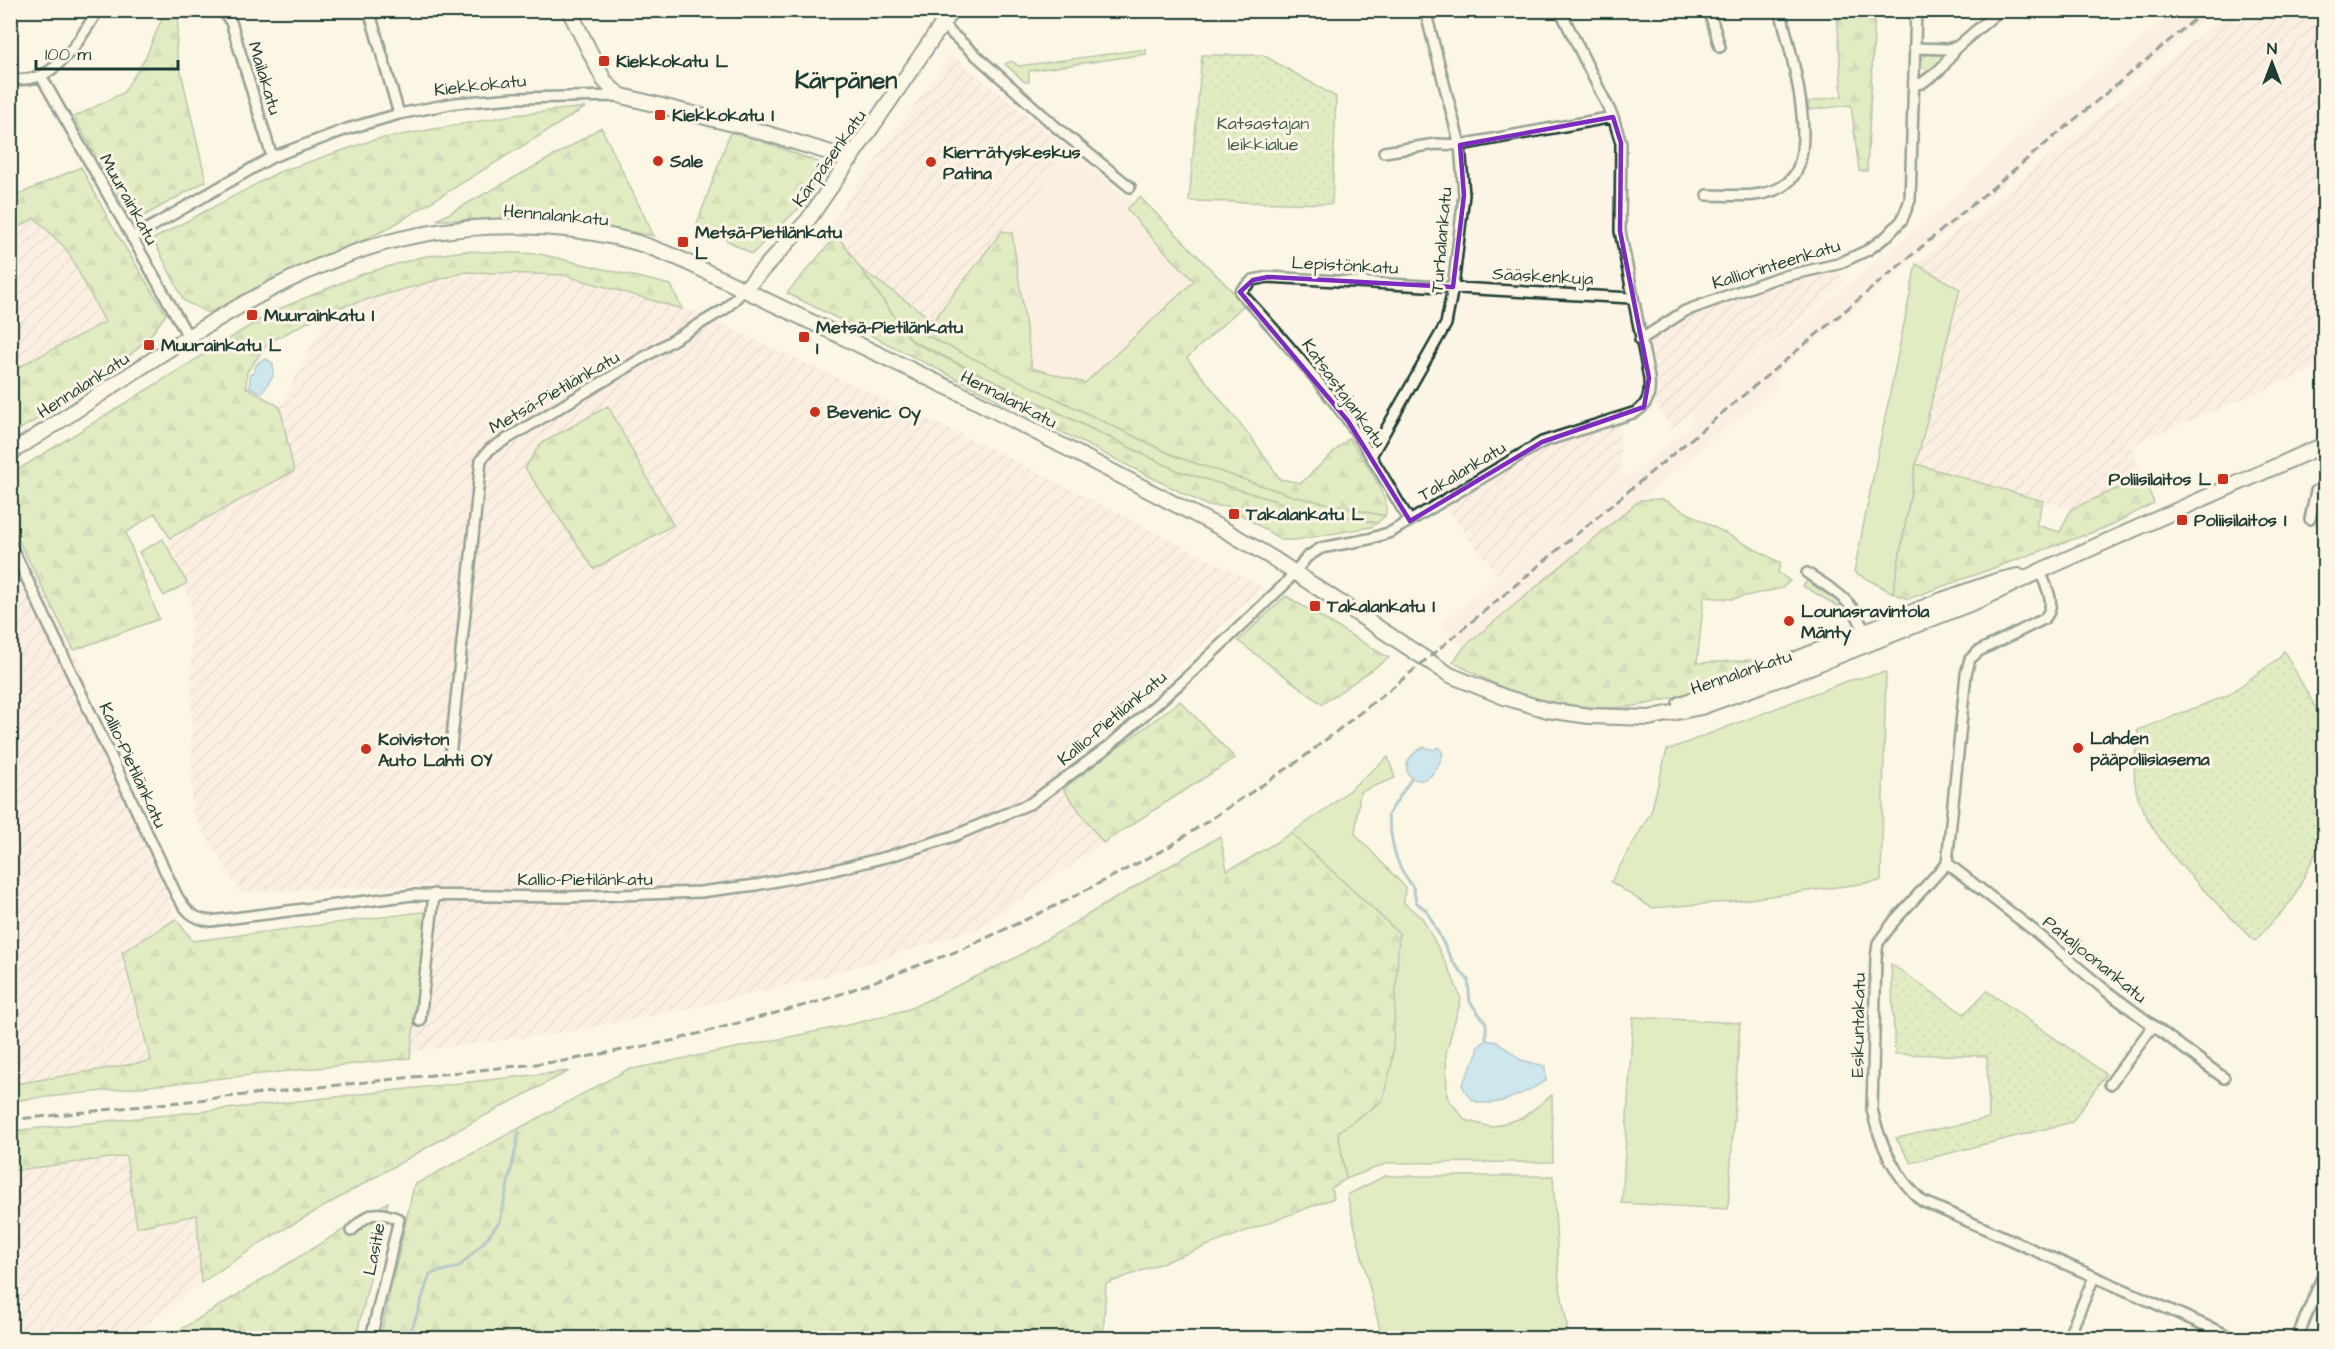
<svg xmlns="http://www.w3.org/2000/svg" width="2335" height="1349" viewBox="0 0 2335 1349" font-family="'Architects Daughter',sans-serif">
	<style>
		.built { fill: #fae7db }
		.industrial { fill: url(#industrial-furrows) }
		.green { fill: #c0df97; stroke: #708e66; stroke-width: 1.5 }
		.forest { fill: url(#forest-firs); stroke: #708e66; stroke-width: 1.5 }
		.park { fill: url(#park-dots); stroke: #708e66; stroke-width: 1.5 }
		.water { fill: #97d2f8; stroke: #6796aa; stroke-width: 1.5 }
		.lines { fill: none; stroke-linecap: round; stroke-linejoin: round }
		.stream { stroke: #6796aa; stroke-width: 3 }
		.street-casing { stroke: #1f3d34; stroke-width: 14 }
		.secondary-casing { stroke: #1f3d34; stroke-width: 18 }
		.street { stroke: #fcf5e5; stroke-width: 9 }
		.secondary { stroke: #fcf5e5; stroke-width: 14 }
		.rail { stroke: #1f3d34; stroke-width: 3; stroke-dasharray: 9 4.5; stroke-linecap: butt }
		.marked { fill: none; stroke: #7b2cbf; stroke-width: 4.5; stroke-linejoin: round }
		.poi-dot { fill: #c8321e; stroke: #fcf5e5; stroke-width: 2 }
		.labels { text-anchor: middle; stroke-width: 6; stroke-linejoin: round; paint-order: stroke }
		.poi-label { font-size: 18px; font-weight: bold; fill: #1f3d34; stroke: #fcf5e5; text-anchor: start }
		.street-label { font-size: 18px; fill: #1f3d34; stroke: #fcf5e5 }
		.park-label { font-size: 18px; fill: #3f5d48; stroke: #fcf5e5 }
		.district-label { font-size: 24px; font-weight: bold; fill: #1f3d34; stroke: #fcf5e5 }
	</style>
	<defs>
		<pattern id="industrial-furrows" width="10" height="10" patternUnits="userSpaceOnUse" patternTransform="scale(1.5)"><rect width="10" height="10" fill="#fae7db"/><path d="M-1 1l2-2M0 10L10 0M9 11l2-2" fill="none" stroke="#d6c7bd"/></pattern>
		<pattern id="forest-firs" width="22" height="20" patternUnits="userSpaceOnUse" patternTransform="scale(1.5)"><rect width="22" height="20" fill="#c0df97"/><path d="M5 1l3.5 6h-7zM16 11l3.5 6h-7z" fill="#a5c083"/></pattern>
		<pattern id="park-dots" width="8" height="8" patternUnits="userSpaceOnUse" patternTransform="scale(1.5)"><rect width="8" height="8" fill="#c0df97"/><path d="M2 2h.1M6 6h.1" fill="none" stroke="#a5c083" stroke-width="1.8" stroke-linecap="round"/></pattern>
	</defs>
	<rect width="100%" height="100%" fill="#fcf5e5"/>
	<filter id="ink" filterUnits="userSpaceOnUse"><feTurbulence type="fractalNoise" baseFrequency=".0167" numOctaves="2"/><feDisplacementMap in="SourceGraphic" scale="12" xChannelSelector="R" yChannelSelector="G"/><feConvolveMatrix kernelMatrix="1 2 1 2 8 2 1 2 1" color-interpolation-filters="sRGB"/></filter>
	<g filter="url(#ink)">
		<path class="built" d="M2176 10 2213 11 1775 374 1777 386 1464 647 1439 625 1621 477H1629L1691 425 1693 411 1938 212 2055 104 2121 56Z
			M1069 150 1133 203 1127 209 1195 281 1085 383 1032 369 1012 233Z"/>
		<path class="industrial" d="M2230 11H2324V365L2131 445 2143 477 2071 509 1916 464 1960 289 1916 264Z
			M951 54 1069 150 1012 233 1001 231 934 321 861 269 829 225Z
			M35 218 67 250 105 322 11 371V231Z
			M1836 270 1845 281 1671 429 1654 402 1656 375 1650 343 1688 316 1778 284Z
			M464 271 564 275 695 312 990 448 1263 587 1111 729 1053 777 1103 843 977 929 830 975 692 1008 559 1033 412 1051 432 885 240 892 192 812 191 604 162 543 294 471 280 407 330 310Z
			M1619 423 1621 477 1498 575 1444 506 1543 448Z
			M10 528 74 650 176 919 122 952 151 1061 11 1086Z
			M126 1155 197 1215 201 1283 128 1338H11L10 1172Z"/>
		<path class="green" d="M1146 49V54L1029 71V82H1025L1005 64 1011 61 1019 66Z
			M1937 53 1941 54 1943 57 1930 70 1922 68 1920 61C1924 54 1929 54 1937 53Z
			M1916 264 1960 289 1916 464 1893 593 1854 572Z
			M861 269 934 321 924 334 1177 457 1293 496 1385 516 1377 523 1292 506 1176 470 911 340Z
			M163 539 187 583 164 596 139 552Z
			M1807 581 1841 604 1839 607 1803 586Z
			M1886 672 1881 881 1727 902 1652 908 1611 882 1651 812 1667 750 1847 681Z
			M1388 757 1395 778 1360 792 1355 834 1405 887 1404 903 1423 919 1451 973 1461 999 1446 1053 1447 1097 1465 1120 1491 1127 1522 1118 1552 1095 1553 1162 1388 1163 1346 1179 1338 1132 1382 1101 1399 933 1291 833 1328 808Z
			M1633 1017 1740 1023 1728 1209 1622 1203Z
			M1385 1176H1553L1559 1283 1567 1324V1338H1382L1347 1195Z"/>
		<path class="forest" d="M165 11H179L176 50 206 181 133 222 74 117 123 93 145 59Z
			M1837 11H1875L1867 171H1859L1851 105 1809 110 1808 102 1842 96Z
			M586 107 387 229 208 313 184 301 153 239 279 172 373 140 513 115Z
			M601 127 654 236 554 218 437 220 568 148Z
			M731 130 818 162 809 198 752 254 697 224Z
			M81 167 111 224 166 314C134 366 61 403 11 435V371L105 322 67 250 35 218 11 231V196L13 197Z
			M1140 197 1245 304 1187 358 1251 437 1280 479 1301 483 1349 438C1359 454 1393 498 1385 516L1293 496 1177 457 923 334 1002 231 1012 233 1032 368 1085 383 1194 281 1151 237 1127 209Z
			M837 235 912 342 1176 470 1294 507 1377 523 1371 527 1296 540H1282L1227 506H1208L787 293Z
			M465 251 540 254 671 285 682 309 564 275 466 272 330 310 268 343 247 372 246 387 280 407 294 471 170 538 155 513 126 533 159 619 74 650 11 525V474L272 312 362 274 421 257Z
			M608 406 673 525 594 569 525 468 540 444Z
			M1916 464 2043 501 2036 525 2060 532 2071 509 2143 477 2154 503 2107 527 1908 599 1893 593Z
			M1662 499 1781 563 1778 572 1790 581 1782 588 1732 599 1704 597 1697 663 1754 660 1757 667C1715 683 1670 703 1625 707 1586 710 1543 702 1507 689 1488 682 1471 671 1453 662L1464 647 1640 500Z
			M1286 596 1389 658 1322 704 1238 641Z
			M1180 701 1235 758 1103 843 1063 789Z
			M1291 833 1399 933 1392 1064 1382 1101 1338 1132 1346 1179 1331 1188 1334 1198 1106 1284 1103 1338H380L414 1185 627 1070 853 1024 909 1009 1015 958 1220 836 1227 870 1244 862Z
			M429 911 410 1058 11 1101 10 1085 151 1061 122 952 176 919 193 941Z
			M569 1071 456 1131 267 1239 201 1283 197 1215 137 1227 126 1156 11 1171V1131L244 1107Z
			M388 1202 356 1338H167Z"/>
		<path class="park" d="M1202 55H1263L1336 97 1332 204 1189 201Z
			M2284 651 2324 723V836L2293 899 2255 941C2219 905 2146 840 2136 789 2132 769 2136 750 2138 730L2228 695 2279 658Z
			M1891 964 1964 1014 1987 991 2106 1074 2072 1122 1911 1163 1896 1138 1989 1118 1987 1056 1895 1054Z"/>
		<path class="water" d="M266 359 273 363V376C268 381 267 389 261 393L250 387V374L254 373C254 365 258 361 266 359Z
			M1424 747 1434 750 1438 747 1443 753C1428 807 1382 767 1424 747Z
			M1486 1040 1498 1042 1521 1060 1545 1066 1546 1081C1528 1091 1493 1111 1473 1100 1468 1097 1465 1090 1462 1085L1478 1052 1477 1048Z"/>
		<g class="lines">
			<path class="stream" d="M1411 779 1388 815C1391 833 1393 856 1403 872 1412 887 1413 882 1416 902L1427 911 1453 962 1468 980 1470 1002 1486 1023V1040
				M409 1338 430 1274 459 1267 483 1243 500 1221 519 1133"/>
			<defs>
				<path id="street" d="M222 10 231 22 272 157
					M369 10 399 114
					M931 10 950 32 1056 127 1130 187
					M1709 10 1720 47
					M1914 48 1947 49 1958 46
					M41 76 189 338
					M10 80C20 80 34 79 43 75 67 62 84 33 98 10
					M1914 85 1922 83 1941 69 1958 46 2000 10
					M1384 152 1436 144 1460 145 1613 117
					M1707 195C1731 195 1767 200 1787 183 1822 156 1790 48 1780 10
					M132 238 272 157 347 129 399 114 455 103 514 98 622 96
					M1640 340 1685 311 1776 278 1838 264 1868 250 1887 236 1902 220 1910 200 1916 10
					M1371 456 1446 324 1453 287 1464 195 1460 145 1425 10
					M2310 519 2316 491 2324 492
					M1410 521C1389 488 1370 452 1347 419 1314 374 1278 333 1240 292L1253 280 1268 277 1631 298
					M10 543 177 896C186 911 193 919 211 921L413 895 568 897 700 892 756 885 834 870 890 856 954 836 1031 803 1108 747 1187 677 1284 585 1307 557 1321 548 1369 539 1391 532 1542 442 1636 412C1650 403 1650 392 1649 378L1620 231 1621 143 1613 117 1560 10
					M2040 571C2046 587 2058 605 2044 619L1979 651 1970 659 1966 674 1947 863 1895 920 1878 943 1876 958 1872 1109C1879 1143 1896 1178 1922 1201L2234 1338
					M1807 573C1837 593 1854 599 1865 635
					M450 757 481 460 490 449 725 309 745 289
					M1947 863 2032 929 2105 990 2224 1078
					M420 1021 434 894
					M2110 1084 2153 1026
					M351 1231C368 1213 375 1209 399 1219L371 1338
					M2068 1338 2094 1277
					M2297 1338 2324 1273"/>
				<path id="secondary" d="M569 10 604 80 612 89 622 96 745 127 851 159
					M745 289 808 220 952 10
					M10 453C118 386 231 297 350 254 437 222 541 218 631 241 647 245 662 252 678 258L970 398 1223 529 1274 559 1450 675 1504 697 1547 710 1589 716 1649 718 1667 714 1701 707 1787 676 1982 599 2040 571 2324 445
					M1680 704 1718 691 1942 600 1996 581 2018 576"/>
			</defs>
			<use href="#street" class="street-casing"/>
			<use href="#secondary" class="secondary-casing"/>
			<use href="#street" class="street"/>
			<use href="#secondary" class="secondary"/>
			<path class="rail" d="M10 1120 564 1061 671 1041 824 1000 963 949 1059 904 1167 848 1300 760 1398 683 2206 10"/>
		</g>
	</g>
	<path d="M0 0H2335V1349H0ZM1613 117 1621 143 1620 231 1649 378 1644 407 1542 442 1410 521 1348 421 1240 292 1253 280 1268 277 1453 287 1464 195 1460 145Z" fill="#fcf5e5" fill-opacity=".55" fill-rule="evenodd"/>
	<path class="marked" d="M1613 117 1621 143 1620 231 1649 378 1644 407 1542 442 1410 521 1348 421 1240 292 1253 280 1268 277 1453 287 1464 195 1460 145Z"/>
	<g class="poi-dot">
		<rect x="598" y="55" width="12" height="12" rx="3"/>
		<rect x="654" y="109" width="12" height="12" rx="3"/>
		<circle cx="658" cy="161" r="6"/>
		<circle cx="931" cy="162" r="6"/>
		<rect x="677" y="236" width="12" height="12" rx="3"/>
		<rect x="246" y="309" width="12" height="12" rx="3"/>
		<rect x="798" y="331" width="12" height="12" rx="3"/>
		<rect x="143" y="339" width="12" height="12" rx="3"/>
		<circle cx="815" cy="412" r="6"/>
		<rect x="2217" y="473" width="12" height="12" rx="3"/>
		<rect x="1228" y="508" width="12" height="12" rx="3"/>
		<rect x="2176" y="514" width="12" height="12" rx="3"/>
		<rect x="1309" y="600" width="12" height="12" rx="3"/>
		<circle cx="1789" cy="621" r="6"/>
		<circle cx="2078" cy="748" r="6"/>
		<circle cx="366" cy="749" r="6"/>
	</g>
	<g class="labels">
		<g class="poi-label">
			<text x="616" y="67">Kiekkokatu L</text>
			<text x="672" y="121">Kiekkokatu I</text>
			<text x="943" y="158">Kierrätyskeskus<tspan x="943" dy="21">Patina</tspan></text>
			<text x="670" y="167">Sale</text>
			<text x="695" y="238">Metsä-Pietilänkatu<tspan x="695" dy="21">L</tspan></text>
			<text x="264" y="321">Muurainkatu I</text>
			<text x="816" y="333">Metsä-Pietilänkatu<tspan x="816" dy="21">I</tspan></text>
			<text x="161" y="351">Muurainkatu L</text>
			<text x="827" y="418">Bevenic Oy</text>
			<text x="2211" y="485" text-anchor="end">Poliisilaitos L</text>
			<text x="1246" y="520">Takalankatu L</text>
			<text x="2194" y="526">Poliisilaitos I</text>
			<text x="1327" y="612">Takalankatu I</text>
			<text x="1801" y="617">Lounasravintola<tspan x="1801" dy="21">Mänty</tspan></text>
			<text x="2090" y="744">Lahden<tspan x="2090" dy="21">pääpoliisiasema</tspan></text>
			<text x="378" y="745">Koiviston<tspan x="378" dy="21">Auto Lahti OY</tspan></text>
		</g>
		<g class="street-label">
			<text transform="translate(265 78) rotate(73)" y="6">Mailakatu</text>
			<text transform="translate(480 85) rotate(-6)" y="6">Kiekkokatu</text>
			<text transform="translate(829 158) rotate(-55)" y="6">Kärpäsenkatu</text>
			<text transform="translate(129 199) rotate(61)" y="6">Muurainkatu</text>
			<text transform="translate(556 215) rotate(5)" y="6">Hennalankatu</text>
			<text transform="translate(1441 240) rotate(-85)" y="6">Turhalankatu</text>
			<text transform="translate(1776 264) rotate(-17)" y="6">Kalliorinteenkatu</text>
			<text transform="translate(1345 265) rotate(3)" y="6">Lepistönkatu</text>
			<text transform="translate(1543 276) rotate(3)" y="6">Sääskenkuja</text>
			<text transform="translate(83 385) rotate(-33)" y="6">Hennalankatu</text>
			<text transform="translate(554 392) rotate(-30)" y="6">Metsä-Pietilänkatu</text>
			<text transform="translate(1344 393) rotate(54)" y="6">Katsastajankatu</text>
			<text transform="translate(1009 399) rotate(27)" y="6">Hennalankatu</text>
			<text transform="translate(1462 471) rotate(-31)" y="6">Takalankatu</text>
			<text transform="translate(1741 672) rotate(-19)" y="6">Hennalankatu</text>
			<text transform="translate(1112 718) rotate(-40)" y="6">Kallio-Pietilänkatu</text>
			<text transform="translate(133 765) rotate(65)" y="6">Kallio-Pietilänkatu</text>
			<text x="585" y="885">Kallio-Pietilänkatu</text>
			<text transform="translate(2095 959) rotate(39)" y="6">Pataljoonankatu</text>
			<text transform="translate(1858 1025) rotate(-89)" y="6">Esikuntakatu</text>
			<text transform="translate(374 1249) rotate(-79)" y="6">Lasitie</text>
		</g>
		<g class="park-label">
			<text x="1263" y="129">Katsastajan<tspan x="1263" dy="21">leikkialue</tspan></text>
		</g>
		<g class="district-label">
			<text x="846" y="88">Kärpänen</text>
		</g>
	</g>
	<rect width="2335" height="1349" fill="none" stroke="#fcf5e5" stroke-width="36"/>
	<rect x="18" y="18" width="2299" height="1313" fill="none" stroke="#1f3d34" stroke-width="2" filter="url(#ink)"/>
	<g transform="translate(2272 63)" stroke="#fcf5e5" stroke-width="4.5" paint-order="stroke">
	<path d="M0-4.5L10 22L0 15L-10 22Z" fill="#1f3d34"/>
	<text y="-9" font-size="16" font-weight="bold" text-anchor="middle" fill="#1f3d34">N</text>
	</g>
	<path d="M36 60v9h142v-9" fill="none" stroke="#1f3d34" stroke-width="3"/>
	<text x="45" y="60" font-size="18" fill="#1f3d34" stroke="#fcf5e5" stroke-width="4.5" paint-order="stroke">100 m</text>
</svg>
